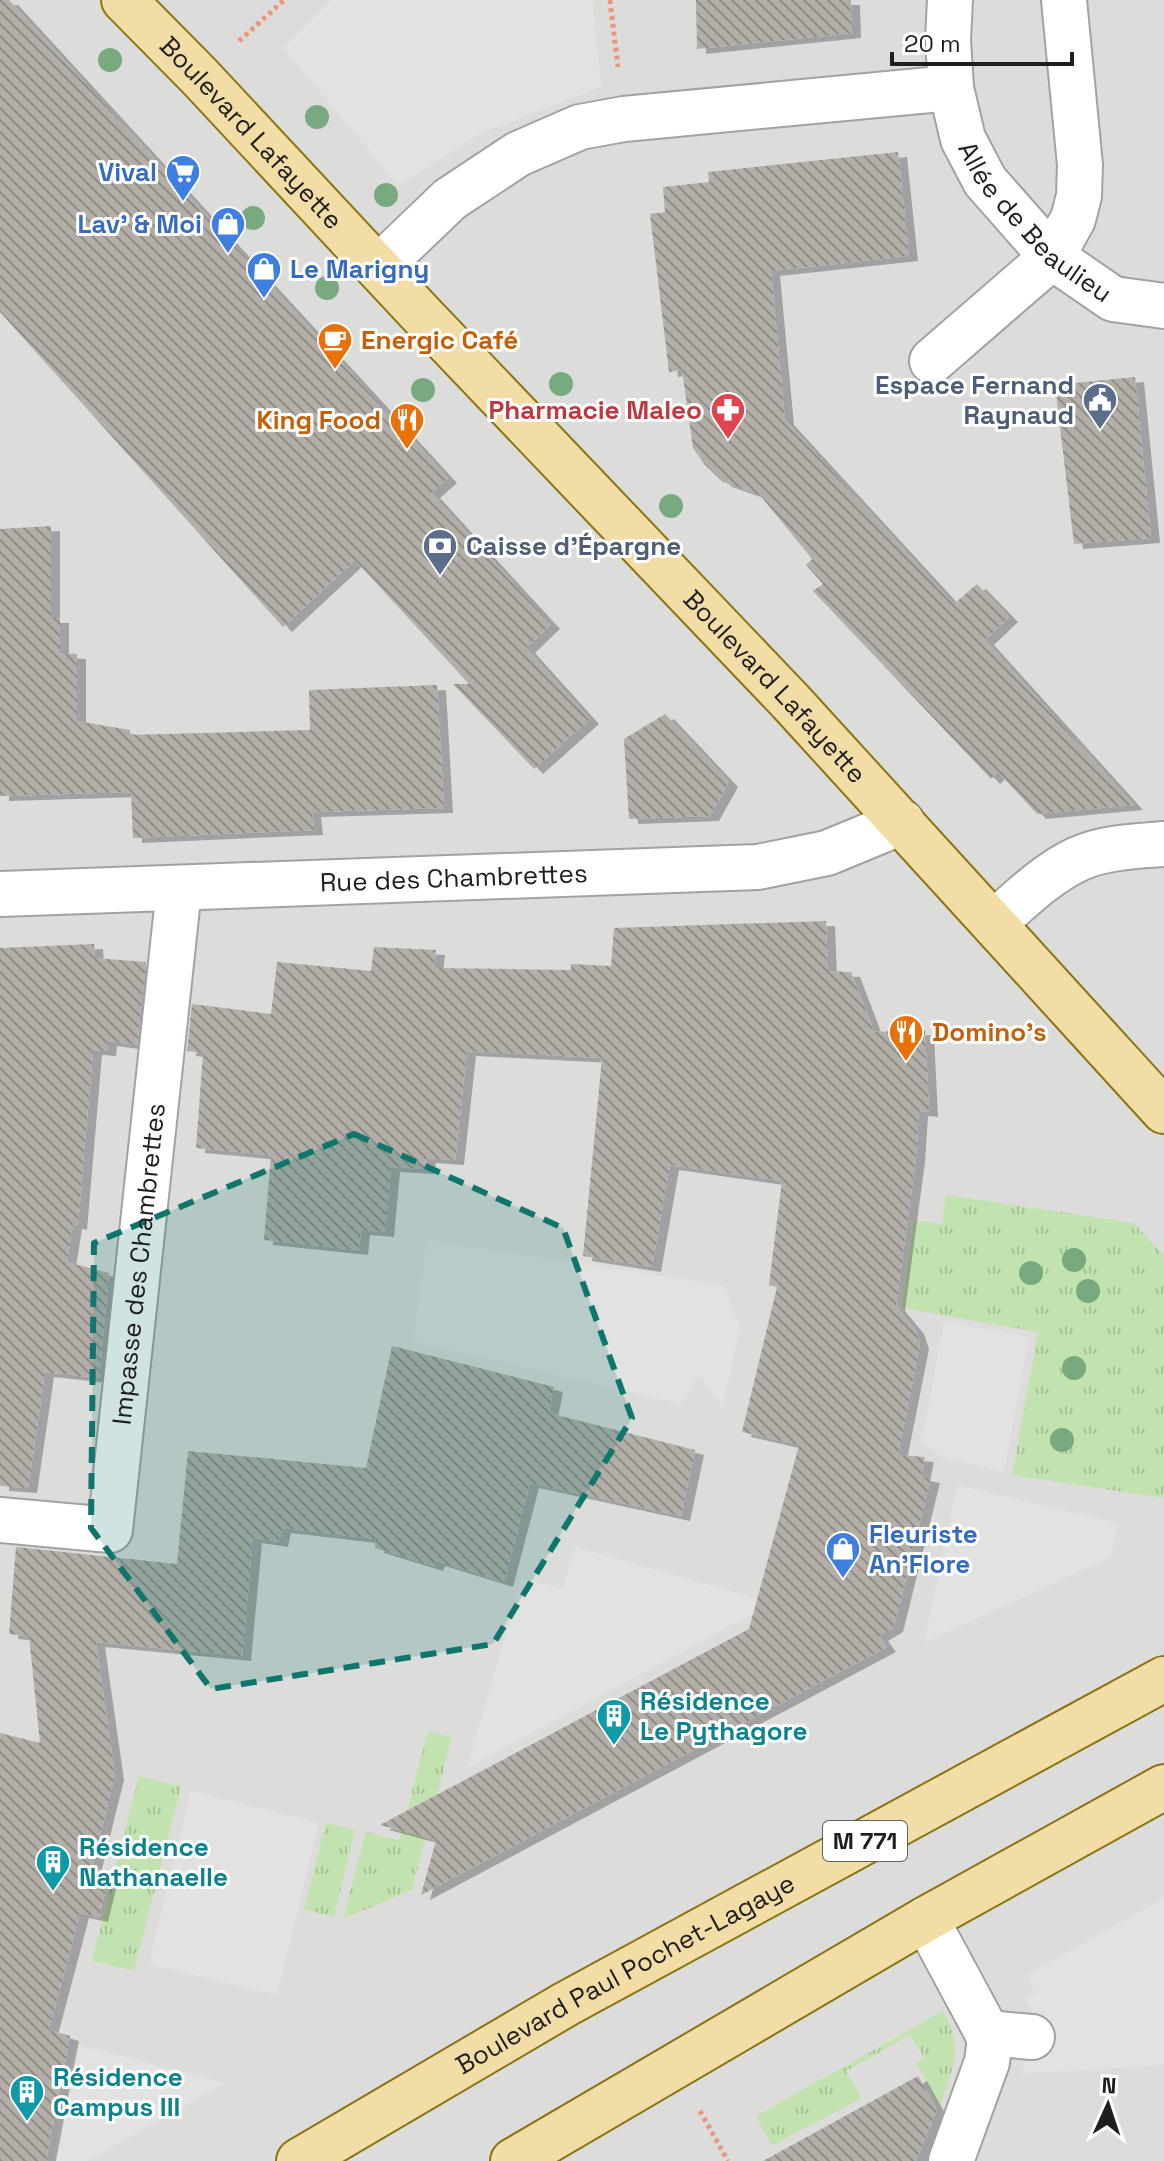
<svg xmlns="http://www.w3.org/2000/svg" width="1164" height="2161" viewBox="0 0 1164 2161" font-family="'Space Grotesk',sans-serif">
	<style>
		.residential { fill: #dcdcdb }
		.grass { fill: url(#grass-tufts) }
		.parking { fill: #e2e2e2 }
		.building { fill: url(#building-back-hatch); filter: url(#shadow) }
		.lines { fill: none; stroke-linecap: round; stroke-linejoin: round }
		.minor-casing { stroke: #a2a2a2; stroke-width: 48 }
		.major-casing { stroke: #8a740f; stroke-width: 48 }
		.path { stroke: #ec9679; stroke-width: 5; stroke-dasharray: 4 4; stroke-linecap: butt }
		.minor { stroke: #fff; stroke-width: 44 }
		.major { stroke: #f2dda6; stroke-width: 44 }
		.tree { fill: #78a97f }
		.marked { fill: #0f766e; fill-opacity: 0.2; stroke: #0f766e; stroke-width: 6; stroke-dasharray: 16 10; stroke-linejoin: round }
		.labels { text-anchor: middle; stroke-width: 6; stroke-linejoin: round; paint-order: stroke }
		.shield { fill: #fff; stroke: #626262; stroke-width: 2 }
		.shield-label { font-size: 24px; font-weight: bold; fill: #1e1e1e }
		.street-label { font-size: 26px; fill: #1e1e1e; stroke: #fff }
		.shop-label { font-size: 26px; font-weight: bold; fill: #366cbe; stroke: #fff; text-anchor: end }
		.food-label { font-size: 26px; font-weight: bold; fill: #c56008; stroke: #fff; text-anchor: start }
		.service-label { font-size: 26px; font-weight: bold; fill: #4e5e75; stroke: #fff; text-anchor: end }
		.health-label { font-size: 26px; font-weight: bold; fill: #be3a42; stroke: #fff; text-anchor: end }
		.culture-label { font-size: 26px; font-weight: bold; fill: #0d838f; stroke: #fff; text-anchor: start }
	</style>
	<defs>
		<pattern id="grass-tufts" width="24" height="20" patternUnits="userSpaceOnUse" patternTransform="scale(2)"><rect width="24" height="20" fill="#c2e3b0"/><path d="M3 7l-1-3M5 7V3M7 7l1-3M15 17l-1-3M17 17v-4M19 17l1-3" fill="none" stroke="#a6c297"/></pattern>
		<pattern id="building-back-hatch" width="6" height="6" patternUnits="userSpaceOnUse" patternTransform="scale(2)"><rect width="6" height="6" fill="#b3afa8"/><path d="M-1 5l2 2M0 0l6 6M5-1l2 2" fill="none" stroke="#918e88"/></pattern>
		<filter id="shadow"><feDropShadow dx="9" dy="5" stdDeviation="0" flood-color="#0004"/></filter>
	</defs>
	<rect width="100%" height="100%" fill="#eeede5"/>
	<path class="residential" d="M0 0H1164V2161H0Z"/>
	<path class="grass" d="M946 1195 1134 1223 1164 1256V1498L1012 1475 1038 1332 902 1308 914 1220 942 1224Z
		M428 1731 452 1737 412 1890 343 1919 366 1832 399 1840Z
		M139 1776 181 1787 134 1971 92 1961Z
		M326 1823 355 1830 334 1917 304 1909Z
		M943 2011C964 2051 953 2065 940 2106L916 2063 924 2058 910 2035 846 2071 862 2098 772 2146 756 2116Z"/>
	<path class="parking" d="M331 0H592L601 87 479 134 399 186 283 48Z
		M427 1240 725 1286 740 1329 722 1408 699 1374 681 1404 412 1341Z
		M944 1321 1029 1337 1004 1472 941 1457 922 1441Z
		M957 1485 1118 1523 1111 1557 924 1643Z
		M576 1547 773 1603 467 1768 522 1578 563 1589Z
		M191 1791 319 1823 277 1995 149 1964Z
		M1164 1898V2065L1022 2074 1038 2021 1025 2000 1035 1992 1027 1975Z
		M76 2044 225 2083 88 2161H53Z"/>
	<path class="building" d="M0 0H9L448 478 431 493 551 624 526 648 590 719 534 769 453 684H469L355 560 283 627 0 312Z
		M696 0H851L852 33 697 49Z
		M898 152 909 256 771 271 785 420 954 604 977 584 1009 617 985 640 1134 805 1037 814 998 772 991 779 813 591 823 584 806 565 812 559 760 495 723 482 705 465 693 448 682 370 669 372 650 214 665 212 663 187 709 182 708 172Z
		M1135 377 1151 538 1074 544 1055 385Z
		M51 526V618H60V653L77 654V721L130 730V735L310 730 309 690 437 685 444 808 312 812 314 830 133 838 131 792 0 796V529Z
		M665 714 729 782 710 816 629 819 624 739Z
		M826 921 828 971 851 972 874 1032 925 1030 929 1112 919 1111 916 1157 896 1306 915 1329 920 1344 898 1455 925 1457 921 1476 931 1478 894 1627 879 1636 887 1647 421 1895 436 1840 380 1825 749 1629 799 1445 742 1432 777 1287 769 1285 782 1181 670 1165 652 1267 583 1256 602 1058 467 1051 455 1160 427 1158 425 1169 391 1167 385 1232 361 1230 359 1250 264 1240 271 1155 196 1148 203 1053 187 1051 192 1004 271 1014 277 962 371 971 374 947 436 950 434 968 571 970V964L611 966 614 928Z
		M94 944 95 958 146 962 137 1045 108 1041 107 1051 93 1050 78 1225 73 1224 67 1262 109 1273 99 1378 45 1372 28 1488 0 1486V948Z
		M392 1346 554 1387 549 1413 695 1450 681 1516 530 1483 504 1582 436 1561 434 1566 375 1548 376 1539 282 1528 279 1542 253 1538 242 1656 96 1642 115 1775 92 1868 110 1872 99 1917 80 1913 49 2030 70 2036 46 2161H0V1733L40 1743 29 1636 9 1634 16 1547 177 1564 188 1451 366 1468Z
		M918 2076 937 2110 916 2161H763Z"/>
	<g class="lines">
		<defs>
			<g id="minor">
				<path id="s1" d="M950 0 948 40 951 88 963 139 985 181 1052 257 1113 299 1164 306"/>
				<path d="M378 268 450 199 518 154 580 127 624 119 951 88"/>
				<path d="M932 361 1052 257 1073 219 1079 196 1080 165 1064 0"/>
				<path id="s2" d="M0 894 758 867 827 853 902 822"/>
				<path d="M994 923C1020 900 1046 874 1078 859 1104 847 1136 846 1164 844"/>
				<path id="s3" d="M0 1520 110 1530 179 889"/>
				<path d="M926 1919 990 2038 987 2062 951 2161"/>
				<path d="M987 2033 1032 2037"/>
			</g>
			<g id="major">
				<path id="s4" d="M124 0 200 77 418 311 791 702 1164 1111"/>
				<path id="s5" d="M299 2161 566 2004 1164 1679"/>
				<path d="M513 2161 926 1919 1164 1787"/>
			</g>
		</defs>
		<use href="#minor" class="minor-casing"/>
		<use href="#major" class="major-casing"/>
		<path class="path" d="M610 0 618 67
			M239 41 284 0
			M700 2111 728 2161"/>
		<use href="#minor" class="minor"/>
		<use href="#major" class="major"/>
	</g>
	<g class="tree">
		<circle cx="110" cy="60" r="12"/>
		<circle cx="317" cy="117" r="12"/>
		<circle cx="386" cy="195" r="12"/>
		<circle cx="253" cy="218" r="12"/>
		<circle cx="327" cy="288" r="12"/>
		<circle cx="561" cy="384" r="12"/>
		<circle cx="423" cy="390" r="12"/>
		<circle cx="671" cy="506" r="12"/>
		<circle cx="1074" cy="1260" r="12"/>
		<circle cx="1031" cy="1273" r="12"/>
		<circle cx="1088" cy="1291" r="12"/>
		<circle cx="1074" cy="1368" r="12"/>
		<circle cx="1062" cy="1440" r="12"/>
	</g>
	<path class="marked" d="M354 1134 563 1228 632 1418 493 1644 211 1689 91 1528 94 1243Z"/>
	<defs>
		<symbol id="supermarket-pin" viewBox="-11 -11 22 30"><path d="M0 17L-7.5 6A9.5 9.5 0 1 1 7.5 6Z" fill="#3f7fe0" stroke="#fff"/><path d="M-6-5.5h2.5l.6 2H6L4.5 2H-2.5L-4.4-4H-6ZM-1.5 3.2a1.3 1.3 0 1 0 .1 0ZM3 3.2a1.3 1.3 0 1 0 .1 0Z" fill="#fff"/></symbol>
		<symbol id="shop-pin" viewBox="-11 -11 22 30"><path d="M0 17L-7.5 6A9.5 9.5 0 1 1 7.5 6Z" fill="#3f7fe0" stroke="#fff"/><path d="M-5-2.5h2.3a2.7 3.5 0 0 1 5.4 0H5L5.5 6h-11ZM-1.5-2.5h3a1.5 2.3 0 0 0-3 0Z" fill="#fff"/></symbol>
		<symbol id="cafe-pin" viewBox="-11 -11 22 30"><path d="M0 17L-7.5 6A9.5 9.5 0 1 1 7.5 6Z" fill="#e8710a" stroke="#fff"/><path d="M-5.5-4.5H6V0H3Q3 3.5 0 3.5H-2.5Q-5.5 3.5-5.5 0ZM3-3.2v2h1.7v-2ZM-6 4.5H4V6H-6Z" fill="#fff"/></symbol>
		<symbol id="civic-pin" viewBox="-11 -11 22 30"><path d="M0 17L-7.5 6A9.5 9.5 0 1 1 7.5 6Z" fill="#5c6f8a" stroke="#fff"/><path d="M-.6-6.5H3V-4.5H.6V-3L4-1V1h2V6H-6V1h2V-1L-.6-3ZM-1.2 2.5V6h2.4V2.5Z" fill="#fff"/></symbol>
		<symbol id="pharmacy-pin" viewBox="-11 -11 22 30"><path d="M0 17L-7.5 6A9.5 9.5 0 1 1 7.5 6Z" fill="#e0444e" stroke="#fff"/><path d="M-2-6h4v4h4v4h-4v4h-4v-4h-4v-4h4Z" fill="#fff"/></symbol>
		<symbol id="restaurant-pin" viewBox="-11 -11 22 30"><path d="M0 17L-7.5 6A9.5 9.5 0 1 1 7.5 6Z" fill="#e8710a" stroke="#fff"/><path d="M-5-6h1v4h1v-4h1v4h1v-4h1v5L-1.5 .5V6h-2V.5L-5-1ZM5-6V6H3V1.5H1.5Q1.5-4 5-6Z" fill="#fff"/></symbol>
		<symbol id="bank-pin" viewBox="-11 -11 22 30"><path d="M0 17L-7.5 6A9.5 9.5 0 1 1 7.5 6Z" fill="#5c6f8a" stroke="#fff"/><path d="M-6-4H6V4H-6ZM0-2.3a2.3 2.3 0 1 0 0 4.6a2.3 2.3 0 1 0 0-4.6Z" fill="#fff"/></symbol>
		<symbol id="building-pin" viewBox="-11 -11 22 30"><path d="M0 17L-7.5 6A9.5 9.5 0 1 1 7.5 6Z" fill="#0f9aa8" stroke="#fff"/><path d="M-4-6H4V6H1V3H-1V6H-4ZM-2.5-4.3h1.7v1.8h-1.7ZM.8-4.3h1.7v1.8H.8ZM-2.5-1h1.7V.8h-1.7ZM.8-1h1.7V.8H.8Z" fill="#fff"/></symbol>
	</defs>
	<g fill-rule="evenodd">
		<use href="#supermarket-pin" x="163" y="152" width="40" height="54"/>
		<use href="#shop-pin" x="208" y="204" width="40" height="54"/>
		<use href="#shop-pin" x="244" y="249" width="40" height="54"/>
		<use href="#cafe-pin" x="315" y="320" width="40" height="54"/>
		<use href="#civic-pin" x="1080" y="380" width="40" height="54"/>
		<use href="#pharmacy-pin" x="708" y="390" width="40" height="54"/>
		<use href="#restaurant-pin" x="387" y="400" width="40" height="54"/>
		<use href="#bank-pin" x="420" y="526" width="40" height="54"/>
		<use href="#restaurant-pin" x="886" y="1012" width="40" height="54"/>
		<use href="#shop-pin" x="823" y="1529" width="40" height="54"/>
		<use href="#building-pin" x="594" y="1696" width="40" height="54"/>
		<use href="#building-pin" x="33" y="1842" width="40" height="54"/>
		<use href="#building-pin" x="7" y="2072" width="40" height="54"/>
	</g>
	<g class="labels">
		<rect class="shield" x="823" y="1821" width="84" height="40" rx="6"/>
		<g class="shield-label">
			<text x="865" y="1849">M 771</text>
		</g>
		<g class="street-label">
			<text dy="9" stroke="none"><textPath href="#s4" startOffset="184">Boulevard Lafayette</textPath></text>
			<text dy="9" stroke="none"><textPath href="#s1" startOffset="252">Allée de Beaulieu</textPath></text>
			<text dy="9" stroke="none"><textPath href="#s4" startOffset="946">Boulevard Lafayette</textPath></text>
			<text dy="9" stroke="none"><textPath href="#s2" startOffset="454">Rue des Chambrettes</textPath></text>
			<text dy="9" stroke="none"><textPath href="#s3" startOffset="378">Impasse des Chambrettes</textPath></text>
			<text dy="9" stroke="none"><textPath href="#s5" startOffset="376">Boulevard Paul Pochet-Lagaye</textPath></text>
		</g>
		<g class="shop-label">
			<text x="157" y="181">Vival</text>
			<text x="202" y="233">Lav' &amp; Moi</text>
			<text x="290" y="278" text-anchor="start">Le Marigny</text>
			<text x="869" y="1543" text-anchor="start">Fleuriste<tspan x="869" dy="30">An'Flore</tspan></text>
		</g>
		<g class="food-label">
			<text x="361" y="349">Energic Café</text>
			<text x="381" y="429" text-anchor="end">King Food</text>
			<text x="932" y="1041">Domino's</text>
		</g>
		<g class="service-label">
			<text x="1074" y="394">Espace Fernand<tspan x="1074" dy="30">Raynaud</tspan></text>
			<text x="466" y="555" text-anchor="start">Caisse d'Épargne</text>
		</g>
		<g class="health-label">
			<text x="702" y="419">Pharmacie Maleo</text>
		</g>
		<g class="culture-label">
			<text x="640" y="1710">Résidence<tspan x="640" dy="30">Le Pythagore</tspan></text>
			<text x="79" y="1856">Résidence<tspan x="79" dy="30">Nathanaelle</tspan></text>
			<text x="53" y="2086">Résidence<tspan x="53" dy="30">Campus III</tspan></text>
		</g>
	</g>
	<g transform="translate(1108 2105) rotate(3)" stroke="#ffffff" stroke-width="6" paint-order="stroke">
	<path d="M0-6L14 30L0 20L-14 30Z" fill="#1e1e1e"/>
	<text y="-12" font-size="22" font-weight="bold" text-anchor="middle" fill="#1e1e1e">N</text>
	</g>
	<path d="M892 52v12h180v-12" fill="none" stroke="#1e1e1e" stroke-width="4"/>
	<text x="904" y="52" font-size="24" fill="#1e1e1e" stroke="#ffffff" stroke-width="6" paint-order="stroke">20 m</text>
</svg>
